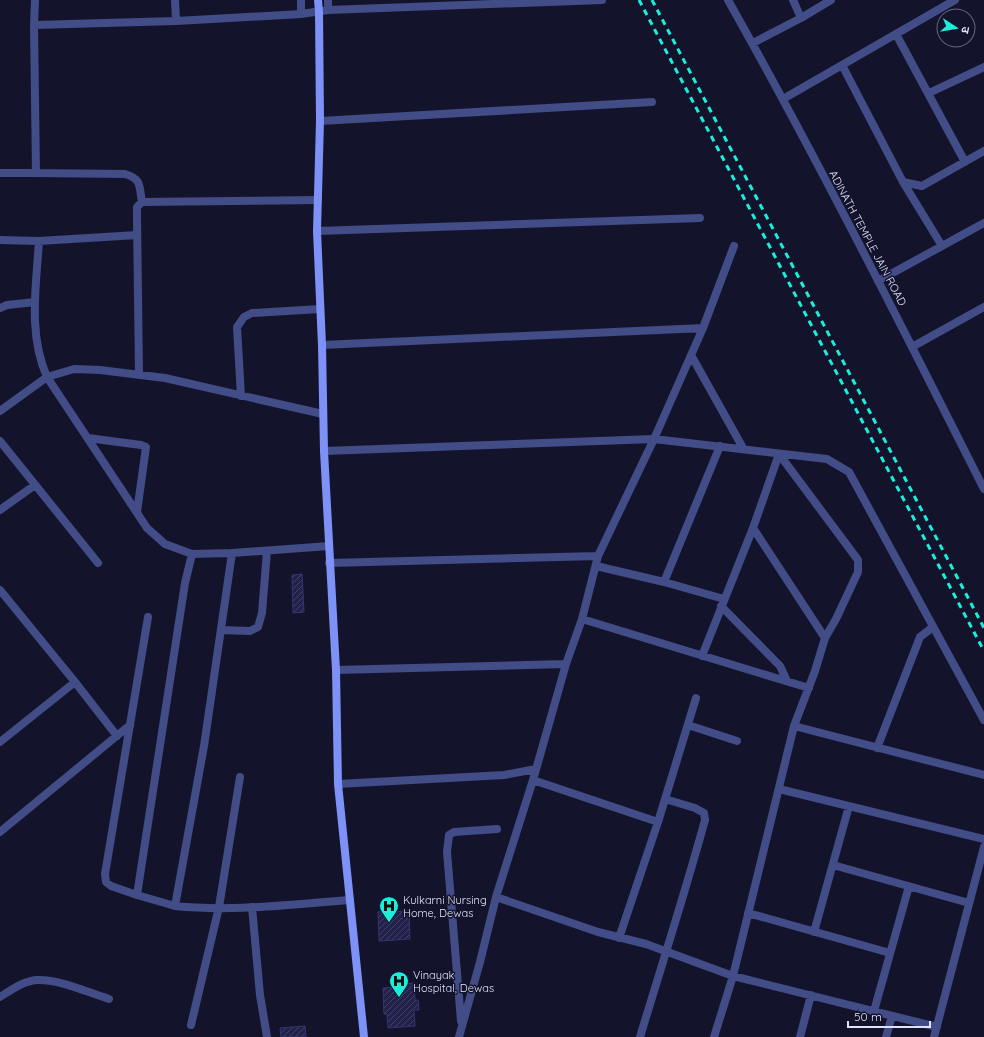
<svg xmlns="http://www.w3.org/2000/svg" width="984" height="1037" viewBox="0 0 984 1037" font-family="Quicksand,'Noto Sans Devanagari',sans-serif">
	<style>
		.building { fill: url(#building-hatch); stroke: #353475 }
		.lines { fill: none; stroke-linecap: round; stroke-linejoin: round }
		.street { stroke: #424c87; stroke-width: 8 }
		.secondary { stroke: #7d91f6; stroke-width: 8 }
		.rail { stroke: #19efdc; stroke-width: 3; stroke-dasharray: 6 5; stroke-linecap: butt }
		.labels { text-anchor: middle; stroke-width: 3; stroke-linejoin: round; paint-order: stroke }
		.street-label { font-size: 11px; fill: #e0e2fd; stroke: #13142b }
		.poi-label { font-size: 11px; fill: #e0e2fd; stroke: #13142b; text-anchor: start }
	</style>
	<defs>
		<pattern id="building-hatch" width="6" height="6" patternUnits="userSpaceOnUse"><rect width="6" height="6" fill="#21214b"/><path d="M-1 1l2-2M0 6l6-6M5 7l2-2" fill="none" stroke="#414166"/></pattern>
	</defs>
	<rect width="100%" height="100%" fill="#13142b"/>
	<path class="building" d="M302 574 304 612 293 613 292 575Z
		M409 911 410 939 379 941 378 912Z
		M414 983 415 1000H418L419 1010H414L415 1026 388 1028 387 1014H384L383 988 401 987V984Z
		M305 1026 306 1037H281L280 1028Z"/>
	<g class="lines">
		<path class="street" d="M35 0 34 25 36 173 125 174C142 179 139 186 142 202
			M175 0 176 21 301 14 328 10 602 0
			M301 0V14
			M328 0V10
			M728 0C818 160 901 325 984 489
			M793 0 801 18
			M34 25 176 21
			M896 34 965 162
			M753 43 801 18 831 0
			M842 65 903 182 922 186 984 151
			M929 93 984 67
			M783 99 955 0
			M320 121 652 102
			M0 173H36
			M903 182 942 246
			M317 231 700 218
			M0 240 39 241C36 287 28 334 47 377L147 528 165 544 192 554 232 553 329 546
			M39 241 137 235
			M878 281 984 223
			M0 308 7 305 35 302
			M322 345 703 328
			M912 347 984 307
			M691 355 743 448
			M139 375 137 217V207L142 202 318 200
			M241 396 237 327 244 317 252 313 320 309
			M0 411 47 377 74 369 100 370 165 378 323 414
			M88 438 141 445 146 447 137 512
			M0 441 98 563
			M324 451 654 439 827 459 849 472 984 720
			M0 510 35 485
			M753 528 825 638
			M232 553 204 746 175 906C233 912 293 904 350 900
			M329 563 598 556
			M596 566 664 582 724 599
			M664 582 720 446
			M0 590 75 682 117 736
			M721 606 780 666 787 681
			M582 619 809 688
			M221 630 250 631 258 627 262 613 267 551
			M702 656 753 528 779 454
			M336 670 566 664
			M688 725 737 741
			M794 726 984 775
			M0 742 75 682
			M877 748 920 637 933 627
			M533 780 658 822
			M338 784 504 775 536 769
			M779 789 984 839
			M0 832 130 725
			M833 865 969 903
			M137 895 111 886 106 882 105 874 148 617
			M496 897 598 932 646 944 733 976 937 1027
			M175 906 137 895 185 583 192 554
			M252 907 260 995 267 1037
			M748 913 890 953
			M814 932 849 806
			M619 938 658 822 696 698
			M0 997C11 990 23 981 37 980 59 979 87 992 109 999
			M874 1011 909 886
			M461 1021 447 852 449 835 454 832 497 829
			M191 1025 219 907 240 777
			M459 1037 480 962 496 897 533 780 566 664 582 619 598 556 654 439 703 328 734 246
			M640 1037C662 964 685 893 705 820L704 813 695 808 665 799
			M714 1037 733 976 794 726 815 671 825 638 836 619 858 572V560L779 454
			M800 1037 811 995
			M886 1037 892 1016
			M934 1037 984 847"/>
		<path class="secondary" d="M318 0 319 12 320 121 317 231 322 345 324 451 336 670 338 784 364 1037"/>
		<path class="rail" d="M639 0 984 651
			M652 0 984 628"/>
	</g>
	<defs>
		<symbol id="hospital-pin" viewBox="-11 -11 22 30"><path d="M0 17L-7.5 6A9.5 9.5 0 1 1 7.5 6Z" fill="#19efdc" stroke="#13142b"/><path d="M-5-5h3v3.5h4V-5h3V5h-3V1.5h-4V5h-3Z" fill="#111"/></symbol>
	</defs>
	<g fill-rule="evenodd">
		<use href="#hospital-pin" x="378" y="895" width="22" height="30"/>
		<use href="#hospital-pin" x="388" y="970" width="22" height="30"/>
	</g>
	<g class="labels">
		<g class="street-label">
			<text transform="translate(868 238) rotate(62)" y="4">ADINATH TEMPLE JAIN ROAD</text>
		</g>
		<g class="poi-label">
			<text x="403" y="904">Kulkarni Nursing<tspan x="403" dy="13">Home, Dewas</tspan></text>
			<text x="413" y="979">Vinayak<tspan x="413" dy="13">Hospital, Dewas</tspan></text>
		</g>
	</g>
	<g transform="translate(956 28) rotate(102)"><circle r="19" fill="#13142b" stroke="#65667f"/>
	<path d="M0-3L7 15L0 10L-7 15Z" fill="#19efdc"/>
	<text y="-6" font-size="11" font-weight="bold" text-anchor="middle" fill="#e0e2fd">उ</text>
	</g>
	<path d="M848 1021v6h82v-6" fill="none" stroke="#e0e2fd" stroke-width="2"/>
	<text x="854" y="1021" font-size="12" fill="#e0e2fd" stroke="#13142b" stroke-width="3" paint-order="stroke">50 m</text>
</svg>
